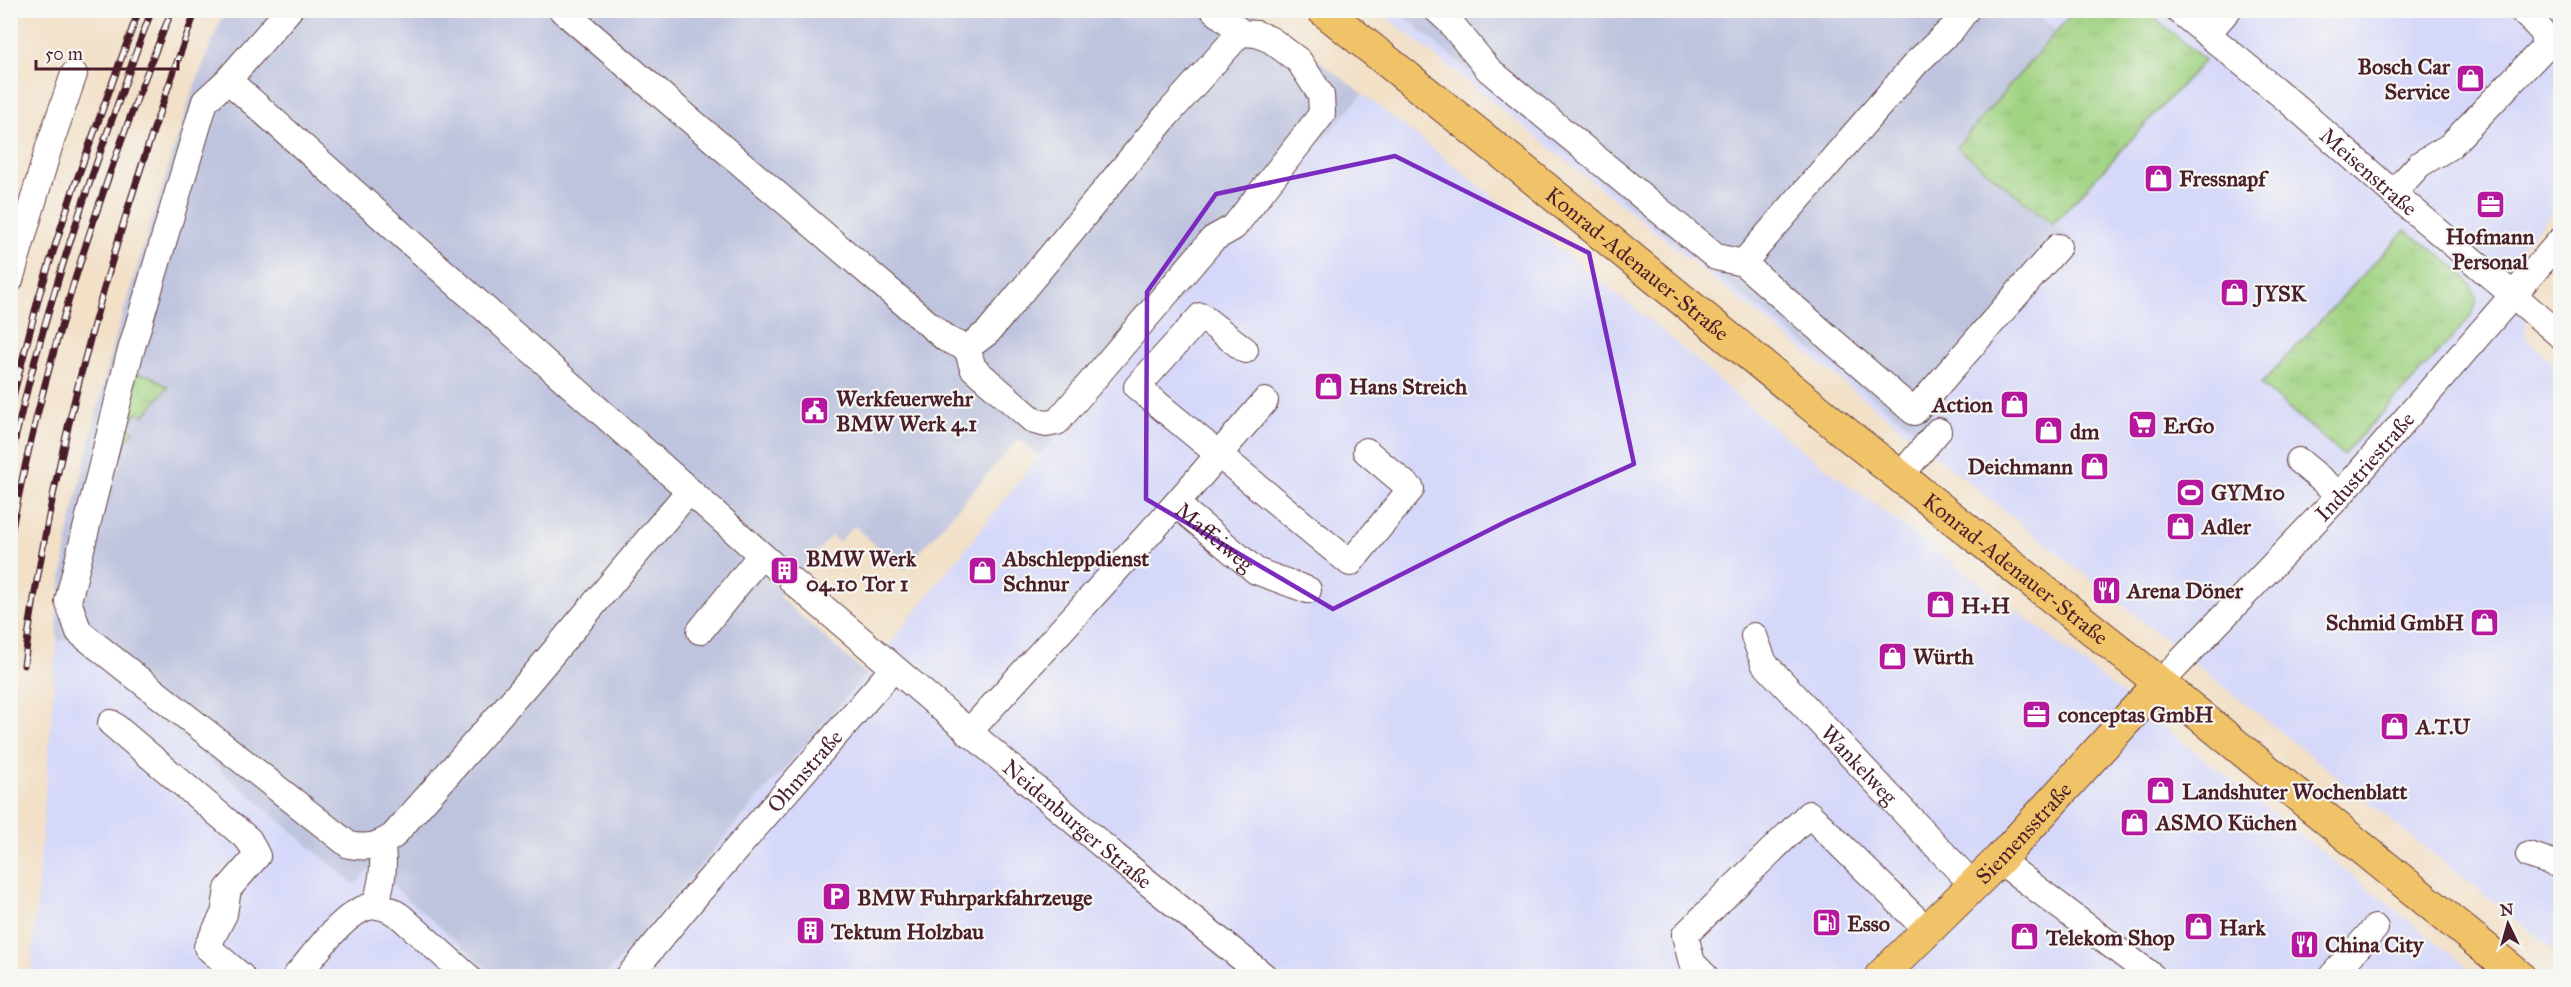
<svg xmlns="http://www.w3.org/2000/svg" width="2571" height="987" viewBox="0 0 2571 987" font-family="'IM FELL Great Primer',serif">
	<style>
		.built { fill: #d6d8f9 }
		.industrial { fill: #bec3de }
		.grass { fill: url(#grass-tufts); stroke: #767957; stroke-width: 1.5 }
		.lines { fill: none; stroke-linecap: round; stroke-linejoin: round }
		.minor-casing { stroke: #633c42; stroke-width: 28 }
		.major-casing { stroke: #633c42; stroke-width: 34 }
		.minor { stroke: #fff; stroke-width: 26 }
		.major { stroke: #f1c369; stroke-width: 32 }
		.rail-casing { stroke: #4a1f2b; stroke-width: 7 }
		.rail { stroke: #f6f6f2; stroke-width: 4.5; stroke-dasharray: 14; stroke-linecap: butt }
		.marked { fill: none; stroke: #7b2cbf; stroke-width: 4.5; stroke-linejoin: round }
		.labels { text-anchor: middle; stroke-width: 4.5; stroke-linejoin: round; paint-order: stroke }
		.poi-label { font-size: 22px; font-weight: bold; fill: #4a1f2b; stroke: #f6f6f2; text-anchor: start }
		.street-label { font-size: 22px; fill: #4a1f2b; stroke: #f6f6f2 }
	</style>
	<defs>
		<pattern id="grass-tufts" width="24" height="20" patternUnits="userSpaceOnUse" patternTransform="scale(1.5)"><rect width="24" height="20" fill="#a1d383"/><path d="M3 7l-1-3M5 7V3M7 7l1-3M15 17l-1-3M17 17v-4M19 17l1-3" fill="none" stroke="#8cb571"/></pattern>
	</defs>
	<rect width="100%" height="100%" fill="#f6f6f2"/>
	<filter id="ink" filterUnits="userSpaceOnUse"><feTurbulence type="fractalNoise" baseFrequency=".0167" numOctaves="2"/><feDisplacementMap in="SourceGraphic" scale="12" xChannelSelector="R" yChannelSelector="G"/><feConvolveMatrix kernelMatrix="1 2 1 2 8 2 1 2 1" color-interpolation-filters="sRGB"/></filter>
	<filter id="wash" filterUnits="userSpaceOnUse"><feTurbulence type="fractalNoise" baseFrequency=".008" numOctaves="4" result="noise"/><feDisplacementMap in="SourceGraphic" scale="24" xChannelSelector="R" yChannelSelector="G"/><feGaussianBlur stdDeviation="1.35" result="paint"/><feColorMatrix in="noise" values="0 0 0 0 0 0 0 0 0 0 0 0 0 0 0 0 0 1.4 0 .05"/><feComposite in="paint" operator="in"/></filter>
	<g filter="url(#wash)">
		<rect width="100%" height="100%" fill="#f2e0c7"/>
		<path class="built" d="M1379 11H2560V205L2523 244 2526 338 2560 369V955Z
			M1363 94 1652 322 1781 434 2021 614 2479 976H605L866 674 1039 456Z
			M67 639 355 885 371 867 496 976H31L57 642Z"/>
		<path class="industrial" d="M224 11H1253L1363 94 1039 456 1018 439 904 570 854 526 839 542 831 536 782 592 779 597 866 674 605 976H496L371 867 355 885 67 639 57 642V613L69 530 112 349 190 98Z
			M1397 11H2032L2065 37 1957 147 2073 241 1917 432 1664 234Z"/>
		<path class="grass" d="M2074 11H2146L2205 60 2053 224 1957 147Z
			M2405 230C2425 245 2471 272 2476 297 2478 308 2469 318 2463 326L2343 455 2261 384Z
			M136 374 149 375 168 387 144 416 138 412 127 425 134 432 115 453Z"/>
	</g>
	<g filter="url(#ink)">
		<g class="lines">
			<defs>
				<g id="minor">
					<path d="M289 10 228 80 774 566"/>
					<path d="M562 10 946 339 967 348 973 368 1034 421 1046 424 1057 422 1213 239 1234 227 1322 114 1321 95 1299 61 1271 40 1257 34 1242 33 1214 10"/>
					<path d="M1437 10 1449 21 1489 70 1716 257 1743 263 1914 412 2058 247"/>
					<path id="s1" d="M2178 10 2290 102 2393 193 2560 335"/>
					<path d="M2207 34 2228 10"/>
					<path d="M228 80 205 101 129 357 68 601 79 632 349 845C367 848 377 847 393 836L526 685 689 491"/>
					<path d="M2393 193 2420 164 2450 146 2543 49C2547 32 2537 25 2525 14"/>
					<path d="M1743 263 1917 62 1952 29 1966 10"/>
					<path d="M10 280 49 147 74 74"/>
					<path d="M967 348 988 332 1167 115 1241 32"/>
					<path d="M1245 350 1201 316 1137 387 1350 563 1411 489 1366 451"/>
					<path d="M2299 461 2340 495"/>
					<path d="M1901 475 1938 431"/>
					<path d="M1176 504 1265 401"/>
					<path id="s2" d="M792 581 1115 856 1264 976"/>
					<path d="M700 631 761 555"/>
					<path id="s3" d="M1754 636 1764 663 1974 886"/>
					<path id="s4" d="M2160 683 2340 495 2560 241"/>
					<path d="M111 723 249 840 257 856 228 889 224 914 207 947 241 976"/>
					<path id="s5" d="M968 733 1176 504 1256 571 1308 590"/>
					<path d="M2529 855 2560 865"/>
					<path d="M1999 860 2152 976"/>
					<path d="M376 905C381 884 386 866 381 844"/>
					<path d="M296 976C314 956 346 908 374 906 384 905 392 911 400 916L467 976"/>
					<path id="s6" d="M629 976 698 893 893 669"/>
					<path d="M1705 976 1692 963 1685 935 1809 814 1928 931"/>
					<path d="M2332 976 2375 928"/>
				</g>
				<g id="major">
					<path id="s7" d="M1323 10 1512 161 1853 439 2160 683 2519 976"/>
					<path id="s8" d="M1881 976 1999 860 2160 683"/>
				</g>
			</defs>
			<use href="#minor" class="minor-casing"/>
			<use href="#major" class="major-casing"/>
			<use href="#minor" class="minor"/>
			<use href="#major" class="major"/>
			<defs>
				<path id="rail" d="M10 408 39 296 73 190 139 10
					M10 462C35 346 71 233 111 122 125 85 137 47 152 10
					M10 539C44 358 102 181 172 10
					M24 665C55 437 116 226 196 10"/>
			</defs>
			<use href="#rail" class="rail-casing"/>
			<use href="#rail" class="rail"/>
		</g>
	</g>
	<path class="marked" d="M1395 156 1589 253 1634 464 1509 520 1333 609 1146 499 1147 292 1216 194Z"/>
	<defs>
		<symbol id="shop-square" viewBox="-11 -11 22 22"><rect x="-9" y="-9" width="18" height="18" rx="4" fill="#b5179e" stroke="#f6f6f2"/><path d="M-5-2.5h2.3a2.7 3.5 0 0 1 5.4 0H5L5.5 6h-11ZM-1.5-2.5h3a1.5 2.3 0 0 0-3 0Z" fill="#fff"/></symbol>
		<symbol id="office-square" viewBox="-11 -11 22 22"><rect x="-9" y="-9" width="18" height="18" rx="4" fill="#b5179e" stroke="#f6f6f2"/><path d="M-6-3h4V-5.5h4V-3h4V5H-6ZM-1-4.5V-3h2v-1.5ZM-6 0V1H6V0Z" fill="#fff"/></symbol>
		<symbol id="civic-square" viewBox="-11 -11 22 22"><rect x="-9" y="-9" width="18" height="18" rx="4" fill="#b5179e" stroke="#f6f6f2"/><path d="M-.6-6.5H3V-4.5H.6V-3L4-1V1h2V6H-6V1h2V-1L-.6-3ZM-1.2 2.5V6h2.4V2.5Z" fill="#fff"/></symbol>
		<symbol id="supermarket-square" viewBox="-11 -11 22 22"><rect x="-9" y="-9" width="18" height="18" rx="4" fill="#b5179e" stroke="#f6f6f2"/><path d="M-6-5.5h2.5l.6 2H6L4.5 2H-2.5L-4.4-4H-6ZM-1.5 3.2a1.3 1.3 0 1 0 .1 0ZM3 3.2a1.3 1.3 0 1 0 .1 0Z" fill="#fff"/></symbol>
		<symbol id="stadium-square" viewBox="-11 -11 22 22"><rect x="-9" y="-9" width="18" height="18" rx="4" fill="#b5179e" stroke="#f6f6f2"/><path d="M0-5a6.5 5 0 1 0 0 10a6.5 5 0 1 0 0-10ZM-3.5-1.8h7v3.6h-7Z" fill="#fff"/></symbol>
		<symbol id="building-square" viewBox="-11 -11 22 22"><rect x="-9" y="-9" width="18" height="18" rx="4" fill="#b5179e" stroke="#f6f6f2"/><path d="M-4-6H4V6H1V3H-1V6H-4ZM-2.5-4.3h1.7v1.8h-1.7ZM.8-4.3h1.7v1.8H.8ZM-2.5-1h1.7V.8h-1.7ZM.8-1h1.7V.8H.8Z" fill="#fff"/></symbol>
		<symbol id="restaurant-square" viewBox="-11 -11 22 22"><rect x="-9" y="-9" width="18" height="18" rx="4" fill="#b5179e" stroke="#f6f6f2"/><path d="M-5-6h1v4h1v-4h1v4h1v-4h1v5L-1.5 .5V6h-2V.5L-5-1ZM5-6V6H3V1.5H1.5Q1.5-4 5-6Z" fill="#fff"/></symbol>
		<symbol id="parking-square" viewBox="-11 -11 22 22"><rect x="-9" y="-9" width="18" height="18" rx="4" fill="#b5179e" stroke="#f6f6f2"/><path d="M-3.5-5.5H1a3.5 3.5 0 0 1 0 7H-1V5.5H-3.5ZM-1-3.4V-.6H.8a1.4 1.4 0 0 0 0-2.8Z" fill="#fff"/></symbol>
		<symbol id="fuel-square" viewBox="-11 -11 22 22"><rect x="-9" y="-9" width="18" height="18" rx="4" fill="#b5179e" stroke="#f6f6f2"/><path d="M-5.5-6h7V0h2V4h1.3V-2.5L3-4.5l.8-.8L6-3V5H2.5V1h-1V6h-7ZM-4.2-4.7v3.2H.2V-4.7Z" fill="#fff"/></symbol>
	</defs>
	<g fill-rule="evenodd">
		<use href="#shop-square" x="2454" y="62" width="33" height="33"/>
		<use href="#shop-square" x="2142" y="162" width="33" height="33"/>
		<use href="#office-square" x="2474" y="188" width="33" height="33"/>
		<use href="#shop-square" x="2218" y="276" width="33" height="33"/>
		<use href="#shop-square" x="1312" y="370" width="33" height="33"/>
		<use href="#shop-square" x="1998" y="388" width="33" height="33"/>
		<use href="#civic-square" x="798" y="394" width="33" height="33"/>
		<use href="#supermarket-square" x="2126" y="408" width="33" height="33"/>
		<use href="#shop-square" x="2032" y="414" width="33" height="33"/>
		<use href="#shop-square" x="2078" y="450" width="33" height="33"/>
		<use href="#stadium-square" x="2174" y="476" width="33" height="33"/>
		<use href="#shop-square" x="2164" y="510" width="33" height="33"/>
		<use href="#building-square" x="768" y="554" width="33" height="33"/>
		<use href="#shop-square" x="966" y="554" width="33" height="33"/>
		<use href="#restaurant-square" x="2090" y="574" width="33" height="33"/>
		<use href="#shop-square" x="1924" y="588" width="33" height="33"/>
		<use href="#shop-square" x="2468" y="606" width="33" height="33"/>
		<use href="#shop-square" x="1876" y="640" width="33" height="33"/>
		<use href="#office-square" x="2020" y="698" width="33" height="33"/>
		<use href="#shop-square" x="2378" y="710" width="33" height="33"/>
		<use href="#shop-square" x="2144" y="774" width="33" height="33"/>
		<use href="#shop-square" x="2118" y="806" width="33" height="33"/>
		<use href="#parking-square" x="820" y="880" width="33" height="33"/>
		<use href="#fuel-square" x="1810" y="906" width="33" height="33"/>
		<use href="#shop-square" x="2182" y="910" width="33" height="33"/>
		<use href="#building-square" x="794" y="914" width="33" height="33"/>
		<use href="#shop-square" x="2008" y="920" width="33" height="33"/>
		<use href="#restaurant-square" x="2288" y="928" width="33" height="33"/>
	</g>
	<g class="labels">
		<g class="poi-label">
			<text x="2450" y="74" text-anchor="end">Bosch Car<tspan x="2450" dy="25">Service</tspan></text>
			<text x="2179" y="186">Fressnapf</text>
			<text x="2490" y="244" text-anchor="middle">Hofmann<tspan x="2490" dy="25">Personal</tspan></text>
			<text x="2255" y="301">JYSK</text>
			<text x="1349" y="394">Hans Streich</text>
			<text x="836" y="406">Werkfeuerwehr<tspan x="836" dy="25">BMW Werk 4.1</tspan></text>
			<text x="1993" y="412" text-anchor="end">Action</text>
			<text x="2163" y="433">ErGo</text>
			<text x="2070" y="439">dm</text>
			<text x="2073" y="474" text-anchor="end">Deichmann</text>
			<text x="2211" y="500">GYM10</text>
			<text x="2202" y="534">Adler</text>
			<text x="806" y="566">BMW Werk<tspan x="806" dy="25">04.10 Tor 1</tspan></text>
			<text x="1003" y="566">Abschleppdienst<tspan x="1003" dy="25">Schnur</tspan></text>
			<text x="2127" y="598">Arena Döner</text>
			<text x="1961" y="613">H+H</text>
			<text x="2464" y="630" text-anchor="end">Schmid GmbH</text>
			<text x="1913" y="664">Würth</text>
			<text x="2058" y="722">conceptas GmbH</text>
			<text x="2416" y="734">A.T.U</text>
			<text x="2182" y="799">Landshuter Wochenblatt</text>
			<text x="2156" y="830">ASMO Küchen</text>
			<text x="857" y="905">BMW Fuhrparkfahrzeuge</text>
			<text x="1847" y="931">Esso</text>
			<text x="2219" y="935">Hark</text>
			<text x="831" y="939">Tektum Holzbau</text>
			<text x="2046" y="945">Telekom Shop</text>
			<text x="2325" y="952">China City</text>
		</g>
		<g class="street-label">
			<text dy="8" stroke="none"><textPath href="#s1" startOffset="250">Meisenstraße</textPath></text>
			<text dy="8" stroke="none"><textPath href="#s7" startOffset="404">Konrad-Adenauer-Straße</textPath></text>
			<text dy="8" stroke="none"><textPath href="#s4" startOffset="298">Industriestraße</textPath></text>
			<text dy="8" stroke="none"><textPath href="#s5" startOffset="360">Maffeiweg</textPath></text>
			<text dy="8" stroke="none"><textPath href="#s7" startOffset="890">Konrad-Adenauer-Straße</textPath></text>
			<text dy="8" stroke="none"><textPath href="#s3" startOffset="168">Wankelweg</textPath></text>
			<text dy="8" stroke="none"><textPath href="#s6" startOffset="270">Ohmstraße</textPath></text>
			<text dy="8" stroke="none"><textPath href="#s2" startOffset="375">Neidenburger Straße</textPath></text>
			<text dy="8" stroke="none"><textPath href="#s8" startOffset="202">Siemensstraße</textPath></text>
		</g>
	</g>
	<rect width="2571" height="987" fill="none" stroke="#f6f6f2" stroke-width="36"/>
	<g transform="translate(2508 924) rotate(355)" stroke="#f6f6f2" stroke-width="4.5" paint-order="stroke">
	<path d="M0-4.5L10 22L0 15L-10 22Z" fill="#4a1f2b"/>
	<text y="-9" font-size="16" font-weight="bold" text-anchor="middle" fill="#4a1f2b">N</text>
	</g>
	<path d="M36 60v9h142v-9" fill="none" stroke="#4a1f2b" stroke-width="3"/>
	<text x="45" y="60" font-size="18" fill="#4a1f2b" stroke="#f6f6f2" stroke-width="4.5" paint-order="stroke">50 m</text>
</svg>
